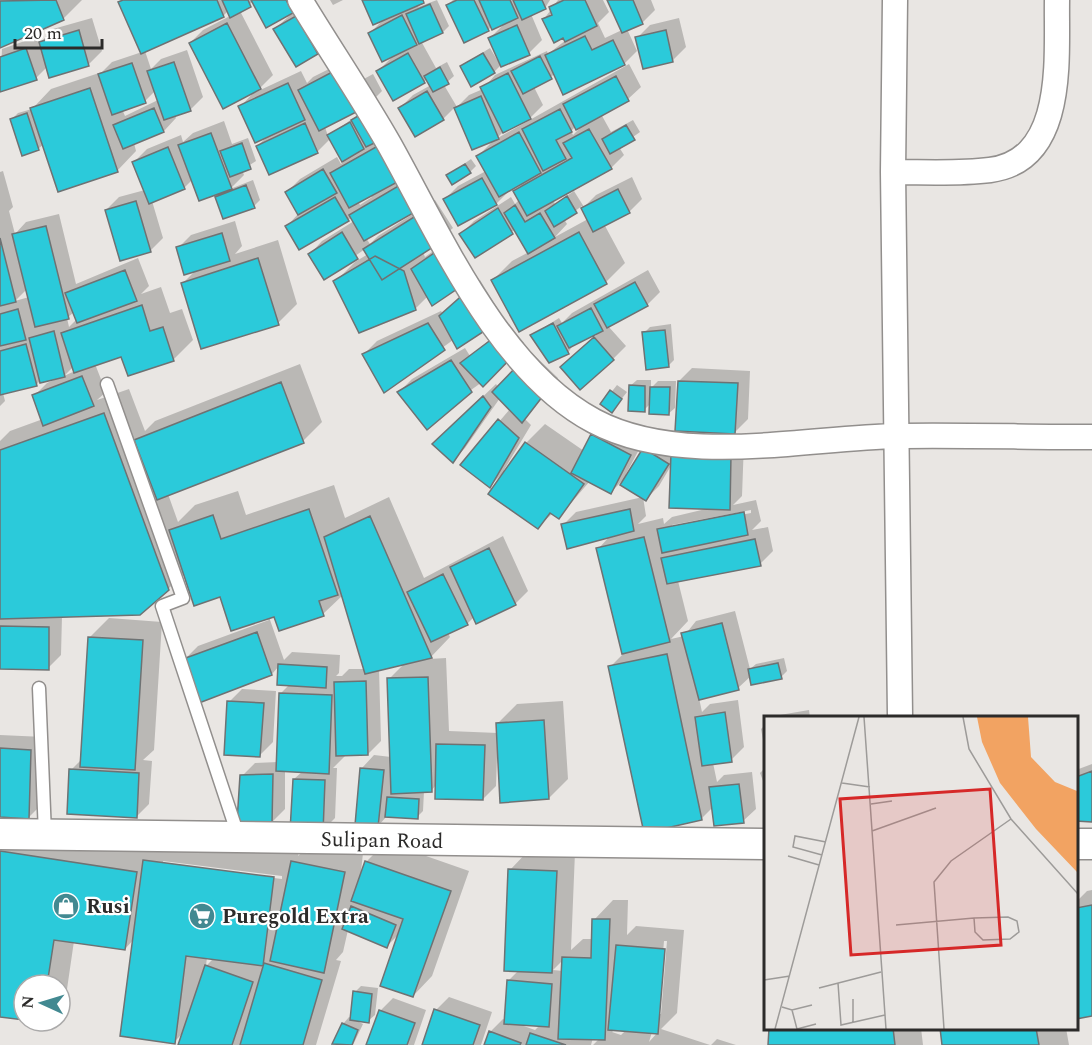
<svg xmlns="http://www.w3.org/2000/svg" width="1092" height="1045" viewBox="0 0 1092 1045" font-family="Spectral,serif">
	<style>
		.shadow { fill: #0003; fill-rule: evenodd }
		.building { fill: #2bcada; stroke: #6e7273; stroke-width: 1.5 }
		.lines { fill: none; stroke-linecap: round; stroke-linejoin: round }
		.service-casing { stroke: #928f8d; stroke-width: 15 }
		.minor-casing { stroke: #928f8d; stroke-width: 27 }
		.tertiary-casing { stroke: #928f8d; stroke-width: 33 }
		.service { stroke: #fff; stroke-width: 12 }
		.minor { stroke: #fff; stroke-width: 24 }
		.tertiary { stroke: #fff; stroke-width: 30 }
		.labels { text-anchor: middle; stroke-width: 4.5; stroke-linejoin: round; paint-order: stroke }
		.street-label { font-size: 21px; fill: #2c2b2a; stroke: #fff }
		.poi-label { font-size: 21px; font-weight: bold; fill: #2c2b2a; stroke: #fff; text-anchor: start }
		.inset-road { fill: none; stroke: #9d9b99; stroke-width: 1.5 }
		.view { fill: #d62828; fill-opacity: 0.15; stroke: #d62828; stroke-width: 3 }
		.inset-edge { fill: none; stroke: #2c2b2a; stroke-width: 3 }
	</style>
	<rect width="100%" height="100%" fill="#e9e6e3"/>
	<path class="shadow" d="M0 0H82L64 18 0 47Z
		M122 0H304L291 13 254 1 240 11 273 75 256 92 301 71 307 83 313 77 351 58 362 80 373 74 382 91 369 104 325 127 328 136 359 114 380 141 397 132 415 165 398 181 414 173 366 238 370 244 378 236 435 200 453 228 423 252 425 257 450 239 428 296 415 309 335 282 355 262 368 254 365 249 324 278 310 254 322 241 354 221 352 217 348 220 287 226 299 213 287 192 300 179 337 157 341 164 343 162 331 138 317 152 257 146 267 137 240 107 255 91 190 43 203 30 230 16 228 11 223 16 145 51 151 69 161 59 187 50 203 97 190 110 175 115 176 118 164 131 134 143 136 151 117 171 44 144 38 149 12 119 18 113 32 109 51 89 102 72 112 62 142 52 120 3ZM155 91 158 100 125 116 122 109 145 101ZM370 195 372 197 360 205 358 201Z
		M330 0H343L333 5Z
		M364 0H424L418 7 437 0 449 26 443 32 421 41 436 68 447 62 454 76 444 85 457 107 469 95 483 89 495 75 547 51 548 54 566 40 544 19 558 0H603L609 12 598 23 605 38 622 30 609 0H651L655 10 642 23 627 29 637 51 621 67 555 74 534 87 543 105 530 118 505 130 496 139 629 64 641 87 628 99 601 114 611 132 633 120 640 132 619 147 624 155 611 168 553 200 555 204 574 191 584 207 596 195 632 177 642 199 629 212 604 224 625 263 606 282 493 280 512 261 529 252 516 229 475 256 461 234 474 221 511 197 515 204 519 200 515 191 524 182 509 191 495 205 445 199 458 186 486 171 478 156 496 138 472 148 455 107 443 119 400 108 413 95 431 85 428 78 424 82 378 71 393 56 370 33 384 19ZM583 125 573 135 571 131 576 126ZM582 206 588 219 555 237 567 224 564 219Z
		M453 0H550L545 8 531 14 542 40 529 53 502 64 494 72 461 66 490 48 499 63 501 62 490 38 505 23 492 26 488 30 448 5Z
		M310 4 330 40 317 53 297 65 275 29 290 15Z
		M92 18 102 51 89 64 50 76 47 67 36 78 0 91 2 49 39 36 41 42 53 29Z
		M679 18 686 47 673 60 637 38 650 25Z
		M224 121 232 144 248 138 256 161 242 170 244 175 230 189 253 180 260 200 254 206 217 198 224 190 193 179 184 188 152 201 163 238 150 251 106 210 119 197 145 190 134 162 147 149 181 135 183 142 193 133Z
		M471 159 476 166 470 172 448 175Z
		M3 171 13 207 9 211 15 234 26 222 59 214 76 284 138 258 149 286 141 294 161 287 170 313 182 309 193 340 173 360 122 355 95 364 106 392 97 400 129 389 145 431 155 421 300 364 322 422 303 441 168 494 178 522 195 505 238 491 246 515 334 485 345 518 389 497 424 578 503 536 528 591 515 604 475 616 467 624 448 633 450 637 429 659 446 658 449 731 498 733 497 724 517 704 563 701 568 779 549 798 497 757 496 786 483 799 436 785 431 791H424L423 811 417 817 387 816 378 826 362 768 374 755 391 757 389 679 405 663 379 669 381 741 368 754H347L333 768H337L335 818 322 831 294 779 303 771 285 770V809L272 822 242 776 255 763 278 762 281 693 290 684 279 666 272 674 185 659 198 646 269 620 221 595 185 573 168 589 62 616 61 655 48 668 0 667V441L10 431 43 419 34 396 47 383 54 380 40 381 36 385 3 393 5 401 0 406V172ZM27 289 29 297 15 301ZM74 312 77 319 69 327 67 318ZM74 366 75 371 64 376ZM343 595 365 669H349L342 676H336L339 673 340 655 292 652 284 660 269 617 323 614Z
		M235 221 242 246 235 254 278 240 297 304 278 323 183 283 197 269 178 248 191 235Z
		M648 270 660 292 647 305 608 326 626 346 613 359 575 354 601 331 573 345 568 353 532 335 559 318 562 323 572 313Z
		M480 280 501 314 488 327 453 340 384 390 364 354 377 341 441 311 443 314Z
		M509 324 524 343 496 372 471 390 399 392 412 379 465 348 470 356Z
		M671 324 674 360 668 366 644 333 650 327Z
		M532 353 558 378 525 419 531 425 504 470 506 471 526 443 545 424 584 451 592 435 605 422 643 442 626 474 629 475 644 449 744 442 742 496 733 505 756 500 761 521 752 530 768 527 773 551 760 564 678 581 688 621 671 639 684 636 696 621 735 611 750 669 756 664 784 658 787 671 781 677 751 676 738 688 699 698 702 712 710 704 738 700 744 747 731 760 713 763 717 782 724 775 752 772 756 809 743 821 713 807 701 819 610 667 624 653 598 549 611 535 563 525 576 512 643 497 646 516 638 524 663 518 664 524 672 517 710 508 672 464 659 486 646 499 626 477 611 492 590 481 559 517 553 513 538 527 505 471 490 486 462 465 510 409 500 398 465 448 453 461 447 431 496 384 498 387ZM751 510V513L672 528V525Z
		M692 368 750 371 748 419 735 432 679 381Z
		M637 380H651V388L658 381H676L675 408 668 414 651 403 644 410 630 386Z
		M617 385 627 392 612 411 602 404Z
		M109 618 162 622 154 750 143 760 152 761 149 804 136 817 71 770 82 759 89 638Z
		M242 689 276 691 273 742 260 755 229 702Z
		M809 710 810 718H772L774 716Z
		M765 725V750L761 729Z
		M0 735 44 737 42 804 29 817 0 816Z
		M1092 764V821L1076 820V770Z
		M765 768V786L760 773Z
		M0 828 299 852 298 856 312 842 363 853 360 881 367 861 386 842 469 871 432 976 413 996 400 933 387 946 348 930 343 952 336 960 341 961 316 1045H180L184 1032 174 1042 134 939 125 949 74 941 66 996 60 1003V985H24V1019L0 1015ZM163 861 282 876V879L163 864ZM207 957 214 958 206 966Z
		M529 850 575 852 571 950 583 939H593L594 920 613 900H628L627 935 636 926 684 930 677 1013 661 1029 710 1045H593L600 1038H593L591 1045H485L490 1032 503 1019 506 1020 508 981 519 970 510 870ZM664 941H667L661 1014H658ZM563 960V971L553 970ZM518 1024 540 1025 535 1030ZM615 1029 626 1030 621 1035 612 1032ZM652 1032H658L649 1042Z
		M1092 890V1014L1076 1017V902L1087 891Z
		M361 986 378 988 375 1015 368 1021 355 1020 363 1024 353 1045H338L334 1043 343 1024 349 1017 351 1018 355 992Z
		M449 997 492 1012 481 1045H423L436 1010Z
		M393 998 426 1010 414 1045H368L380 1011Z
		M771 1028H921L923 1045H770Z
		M942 1028H1066L1069 1045H944Z
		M717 1039 736 1045H711Z"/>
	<path class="building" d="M56 0 64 20 0 48V1Z
		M123 0H217L224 17 141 54 118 2Z
		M222 0H248L251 7 230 18Z
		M251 0H286L293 13 266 28Z
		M362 0H423L424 3 373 25Z
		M457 0H474L489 31 464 43 446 5Z
		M479 0H510L518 18 492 30Z
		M513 0H542L546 9 522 20Z
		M564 0H585L597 26 565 42 563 38 554 43 542 19 552 15 549 7Z
		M607 0H633L643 24 622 33Z
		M430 4 443 33 419 44 406 14Z
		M402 15 417 45 382 62 368 33Z
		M296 16 318 54 296 67 273 29Z
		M227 23 261 89 223 109 189 43Z
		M517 25 530 55 501 67 488 38Z
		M79 30 89 66 49 78 39 42Z
		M666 30 673 62 643 69 635 37Z
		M585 36 592 50 613 40 625 65 563 95 545 55Z
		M26 48 37 80 0 92V57Z
		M408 53 425 83 393 101 376 71Z
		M483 53 495 73 471 87 460 66Z
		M540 56 552 79 523 94 511 71Z
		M174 62 191 111 164 120 147 71Z
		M132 63 146 103 112 115 98 74Z
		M440 67 449 84 433 92 424 76Z
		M338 69 370 105 319 131 298 90Z
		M508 73 531 119 503 133 480 87Z
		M616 76 629 101 576 130 563 104Z
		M288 83 305 120 255 143 238 106Z
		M90 88 118 172 58 192 30 108Z
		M427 91 444 120 415 137 398 108Z
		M481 96 499 139 472 150 454 108Z
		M154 108 164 132 123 149 113 125Z
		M560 109 572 132 556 140 566 159 543 171 522 129Z
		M367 111 383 139 366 147 351 120Z
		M27 113 39 150 22 156 10 119Z
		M350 122 364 149 342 162 327 135Z
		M305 123 318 153 269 175 256 146Z
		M626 125 635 140 610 154 602 139Z
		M589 129 612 169 527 216 513 191 572 158 563 143Z
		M519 132 541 173 499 197 476 156Z
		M211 133 232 189 199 201 178 145Z
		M242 143 251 169 230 177 220 151Z
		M383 143 403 179 349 208 330 173Z
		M168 147 185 189 149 204 132 162Z
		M465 164 471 173 452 185 446 175Z
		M323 169 337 193 298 215 285 192Z
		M482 178 497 205 458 226 443 199Z
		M246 185 255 208 223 219 215 197Z
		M400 185 415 212 364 241 349 215Z
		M618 189 630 213 593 232 581 208Z
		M567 196 577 213 554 227 545 211Z
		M335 197 349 221 299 250 285 226Z
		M136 201 151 252 120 261 105 210Z
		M515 205 525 222 540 213 555 238 528 254 504 213Z
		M498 208 513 234 475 258 459 234Z
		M422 212 441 242 382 280 363 249Z
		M46 226 69 319 35 327 12 234Z
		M342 232 358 259 324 280 308 254Z
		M579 232 607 284 519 332 491 280Z
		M222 233 230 261 184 275 176 247Z
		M0 238 16 302 0 306Z
		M437 251 460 287 432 306 411 269Z
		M375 256 404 271 416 310 359 333 333 281Z
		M258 258 279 325 201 349 181 283Z
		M125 270 137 301 77 323 65 293Z
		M635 282 648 306 607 328 594 304Z
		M466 292 489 328 457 349 439 316Z
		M142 305 150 331 163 327 174 361 128 376 121 357 74 373 61 333Z
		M591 308 603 331 569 348 557 326Z
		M18 309 26 340 0 346V314Z
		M428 323 445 350 384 393 362 354Z
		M553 323 569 354 549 363 530 335Z
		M665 330 669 367 646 370 642 332Z
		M54 331 65 377 40 383 29 338Z
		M496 336 512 357 483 387 460 363Z
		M594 337 614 360 580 390 560 367Z
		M26 344 37 386 0 395V351Z
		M451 360 472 392 427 430 397 392Z
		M518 365 546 392 522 423 492 392Z
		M82 376 94 406 43 426 32 395Z
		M678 381 738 383 735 434 675 431Z
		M281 382 304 443 157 500 134 440Z
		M629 385 645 386V412L628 411Z
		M650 387H670L669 415 649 414Z
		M610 390 622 399 612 413 600 404Z
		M483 396 491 407 453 463 432 444Z
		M104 413 169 590 140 615 0 619V450Z
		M498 419 519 438 490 488 460 465Z
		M591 434 631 455 611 494 571 473Z
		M525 442 584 484 559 519 550 513 538 529 488 494Z
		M643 448 669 464 646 501 620 485Z
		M671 453 731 455 730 510 669 508Z
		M309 509 338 595 319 601 324 616 279 631 274 617 231 631 220 597 194 606 169 530 213 515 221 539Z
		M630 509 634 531 567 549 561 524Z
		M744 512 748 535 662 553 657 529Z
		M370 516 432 658 365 674 324 537Z
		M644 537 670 642 622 654 596 548Z
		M755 539 761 566 667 584 661 558Z
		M489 548 516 605 476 624 450 567Z
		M443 574 468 625 431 642 407 592Z
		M722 623 739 690 699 700 681 633Z
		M0 626 49 627V670L0 669Z
		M257 632 272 675 199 703 183 659Z
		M88 637 143 640 135 770 80 767Z
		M667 654 702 820 644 833 608 666Z
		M778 663 782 679 751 685 748 669Z
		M278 664 327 667 326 688 277 685Z
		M428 677 432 792 391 794 387 678Z
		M366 681 368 755 336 756 334 682Z
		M279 693 332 695 329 774 276 771Z
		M227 701 264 703 260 757 224 755Z
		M725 712 732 762 702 766 695 717Z
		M544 720 549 799 500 803 496 723Z
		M436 744 485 745 483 800 435 799Z
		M0 748 31 750 29 819 0 817Z
		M360 768 384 770 378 827 355 825Z
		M69 769 139 773 137 818 67 814Z
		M1092 771V822L1076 821V777Z
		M273 774 272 824 237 822 240 775Z
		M293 779 325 780 323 833 290 831Z
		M739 784 744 823 714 826 709 787Z
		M387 797 419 799 418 819 385 817Z
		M0 851 137 872 125 950 54 940 47 985H24V1020L0 1017Z
		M143 860 274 877 263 966 186 956 175 1044 120 1036Z
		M291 861 345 872 324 973 270 961Z
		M365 861 451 891 413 997 380 986 403 919 351 901Z
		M508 869 557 871 552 973 504 971Z
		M1092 905V1016L1076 1019V908Z
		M351 906 396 925 387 948 342 929Z
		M592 919H610L605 1040 558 1039 562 957 591 958Z
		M616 945 665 949 658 1034 608 1030Z
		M264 963 322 980 303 1045H240Z
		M205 965 253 982 232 1045H178Z
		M507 980 552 984 549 1027 504 1024Z
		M353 991 372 994 369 1023 350 1020Z
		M434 1009 480 1025 473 1045H422Z
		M379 1010 415 1023 407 1045H366Z
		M342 1023 358 1030 352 1045 332 1044Z
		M769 1028H893L895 1045H768Z
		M940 1028H1036L1039 1045H942Z
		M489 1031 521 1043 520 1045H484Z
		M530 1033 566 1045H526Z"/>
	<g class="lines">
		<defs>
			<path id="service" d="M107 384 183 598 162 606 239 838
				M39 688 45 834"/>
			<path id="minor" d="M300 0C329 48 361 95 389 144 440 235 498 370 594 421 680 467 804 438 897 436 962 435 1027 437 1092 437
				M895 0 893 172 900 715
				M893 172C925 172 958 174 990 170 1067 160 1056 57 1057 0"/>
			<path id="tertiary" d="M0 834 765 844
				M1076 844H1092"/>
		</defs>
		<use href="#service" class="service-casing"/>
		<use href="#minor" class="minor-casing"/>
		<use href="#tertiary" class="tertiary-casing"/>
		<use href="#service" class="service"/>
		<use href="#minor" class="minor"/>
		<use href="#tertiary" class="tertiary"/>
	</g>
	<defs>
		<symbol id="shop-disc" viewBox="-11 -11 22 22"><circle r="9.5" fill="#428991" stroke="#fff"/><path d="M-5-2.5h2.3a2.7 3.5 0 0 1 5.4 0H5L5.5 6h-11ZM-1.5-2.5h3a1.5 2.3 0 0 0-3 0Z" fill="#fff"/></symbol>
		<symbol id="supermarket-disc" viewBox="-11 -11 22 22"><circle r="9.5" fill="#428991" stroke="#fff"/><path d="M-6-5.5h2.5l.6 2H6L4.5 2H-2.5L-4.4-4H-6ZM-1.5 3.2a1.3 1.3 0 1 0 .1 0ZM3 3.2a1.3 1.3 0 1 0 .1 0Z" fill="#fff"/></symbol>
	</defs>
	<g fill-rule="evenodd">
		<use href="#shop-disc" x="51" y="891" width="30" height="30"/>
		<use href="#supermarket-disc" x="187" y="901" width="30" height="30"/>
	</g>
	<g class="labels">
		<g class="street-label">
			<text transform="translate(382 840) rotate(1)" y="7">Sulipan Road</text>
		</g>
		<g class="poi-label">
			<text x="86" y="913">Rusi</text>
			<text x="222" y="923">Puregold Extra</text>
		</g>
	</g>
	<g transform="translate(764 716)">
		<rect width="314" height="314" fill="#e9e6e3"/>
		<path d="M213 1H264L267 41 291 66 313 75V156L272 113 236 67 218 26Z" fill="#f2a362"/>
		<path class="inset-road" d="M100 1 122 313M199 1 205 33 247 103 314 178M78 67 106 71M107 88 128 85M108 115 172 92M58 139 29 131 31 120 62 126M24 140 55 149M132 209 210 202 244 201 253 205 255 216 246 223 219 224 211 216 210 202M0 264 26 260M74 267 77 309 121 299M55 272 117 256M89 283V306M18 291 28 294 48 289M28 294 33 313M11 313 95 1M33 313 52 308M180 313 170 166 187 145 247 103"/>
		<path class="view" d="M226 73 237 229 87 239 76 83Z"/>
		<rect width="314" height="314" class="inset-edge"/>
	</g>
	<g transform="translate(42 1003) rotate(274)"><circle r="28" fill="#ffffff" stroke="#abaaaa" stroke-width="1.5"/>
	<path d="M0-4.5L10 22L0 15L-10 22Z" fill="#428991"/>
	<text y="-9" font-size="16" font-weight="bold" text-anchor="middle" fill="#2c2b2a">N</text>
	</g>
	<path d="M15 39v9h87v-9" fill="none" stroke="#2c2b2a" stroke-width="3"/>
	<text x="24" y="39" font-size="18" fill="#2c2b2a" stroke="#ffffff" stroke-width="4.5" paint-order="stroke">20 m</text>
</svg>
